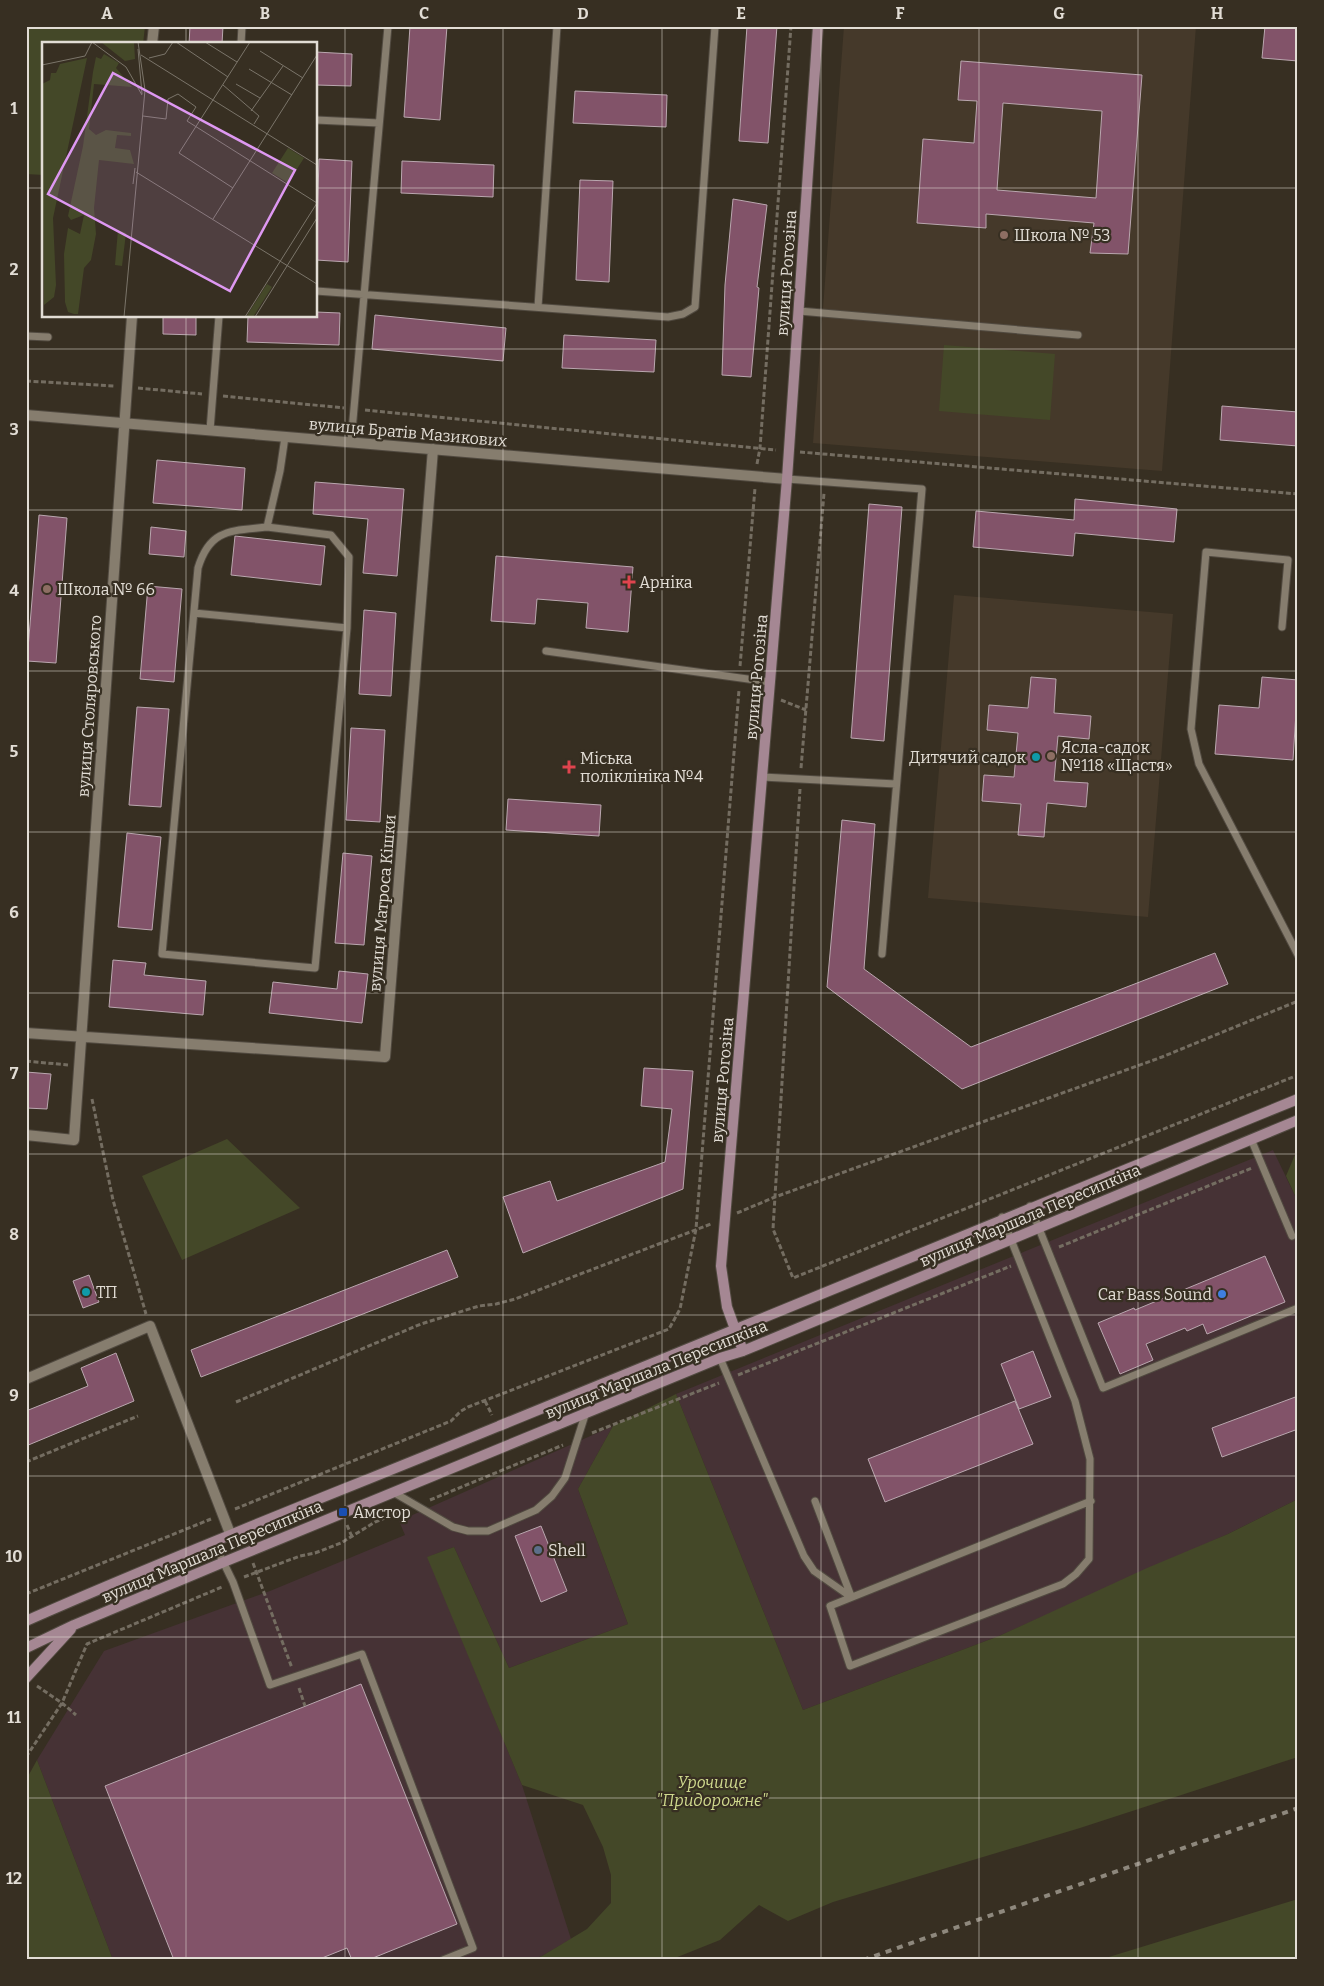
<svg xmlns="http://www.w3.org/2000/svg" width="1324" height="1986" viewBox="0 0 1324 1986" font-family="Bitter,serif">
	<style>
		.commercial { fill: #463235 }
		.education { fill: #45392a }
		.green { fill: #444828 }
		.building { fill: #825369; stroke: #baa7af; fill-rule: evenodd }
		.lines { fill: none; stroke-linecap: round; stroke-linejoin: round }
		.lane-casing { stroke: #514a40; stroke-width: 9 }
		.street-casing { stroke: #514a40; stroke-width: 12 }
		.secondary-casing { stroke: #514a40; stroke-width: 12 }
		.path { stroke: #746d61; stroke-width: 3; stroke-dasharray: 5 2.5; stroke-linecap: butt }
		.lane { stroke: #867d6e; stroke-width: 7 }
		.street { stroke: #867d6e; stroke-width: 10 }
		.secondary { stroke: #a58793; stroke-width: 10 }
		.rail { stroke: #8e887d; stroke-width: 4; stroke-dasharray: 6 6; stroke-linecap: butt }
		.grid { fill: none; stroke: #e2ddd5; stroke-width: 1; stroke-opacity: 0.55 }
		.education-dot { fill: #8d6e63; stroke: #372f22; stroke-width: 2 }
		.health-dot { fill: #e0444e; stroke: #372f22; stroke-width: 2 }
		.culture-dot { fill: #0f9aa8; stroke: #372f22; stroke-width: 2 }
		.shop-dot { fill: #3f7fe0; stroke: #372f22; stroke-width: 2 }
		.transit-dot { fill: #1a4fb4; stroke: #372f22; stroke-width: 2 }
		.service-dot { fill: #5c6f8a; stroke: #372f22; stroke-width: 2 }
		.labels { text-anchor: middle; stroke-width: 4.5; stroke-linejoin: round; paint-order: stroke }
		.poi-label { font-size: 16px; fill: #e2ddd5; stroke: #372f22; text-anchor: start }
		.street-label { font-size: 16px; fill: #e2ddd5; stroke: #372f22 }
		.park-label { font-size: 16px; font-style: italic; fill: #d0da8e; stroke: #372f22 }
		.inset-road { fill: none; stroke: #7b756a; stroke-width: 1 }
		.view { fill: #de98f2; fill-opacity: 0.15; stroke: #de98f2; stroke-width: 2.5 }
		.inset-edge { fill: none; stroke: #e2ddd5; stroke-width: 2.5 }
		.neatline { fill: none; stroke: #e2ddd5; stroke-width: 2 }
		.grid-label { font-size: 16px; text-anchor: middle; font-weight: bold; fill: #e2ddd5 }
	</style>
	<rect width="100%" height="100%" fill="#372f22"/>
	<path class="commercial" d="M1273 1150 1298 1202V1499L1228 1534 999 1636 803 1710 676 1394Z
		M613 1426 578 1489 628 1624 509 1668 454 1547 428 1557 522 1785 571 1939 542 1956 531 1960H113L37 1760 104 1651 270 1591 405 1535 399 1521Z"/>
	<path class="education" d="M844 26H1196L1162 471 813 443Z
		M954 595 1173 614 1148 917 928 898Z"/>
	<path class="green" d="M26 26H145L143 44H44V175L26 174Z
		M944 345 1055 354 1050 420 939 411Z
		M227 1139 300 1208 182 1260 142 1176Z
		M1297 1150H1298V1202L1286 1176Z
		M676 1394 803 1710 999 1636 1147 1568 1228 1534 1298 1499V1757L1080 1828 833 1902 788 1921 759 1905 720 1940 670 1960H531L542 1956 587 1929 611 1903V1875L603 1847 583 1805 522 1785 427 1557 454 1547 509 1668 628 1624 578 1489 613 1426Z
		M37 1760 113 1960H26V1780Z
		M1298 1899V1960H1099Z"/>
	<path class="building" d="M190 26H223L222 44H189Z
		M410 26H447L440 120 404 117Z
		M747 26H777L768 143 739 141Z
		M1265 26H1298V61L1262 58Z
		M316 52 352 54 351 86 316 85Z
		M961 61 1142 75 1128 254 1090 253 1094 223 986 214V228L917 223 923 139 974 143 977 101 958 100ZM1003 103 1102 111 1096 198 997 190Z
		M575 91 667 95 666 127 573 123Z
		M319 159 352 161 348 262 316 260Z
		M402 161 494 165 493 197 401 193Z
		M580 180 613 181 609 282 576 280Z
		M733 199 767 205 757 287 759 288 751 377 722 375 725 285Z
		M316 312 340 313 339 345 247 342 248 316H316Z
		M375 315 506 328 503 361 372 349Z
		M163 316H196V335L163 334Z
		M564 335 656 340 654 372 562 368Z
		M1222 406 1298 412V446L1220 440Z
		M157 460 245 468 242 510 153 503Z
		M315 482 404 489 397 576 363 573 368 519 313 514Z
		M1075 499 1177 509 1174 542 1075 533 1073 556 973 547 976 511 1074 520Z
		M869 504 902 507 884 741 851 738Z
		M39 515 67 518 56 663 27 661Z
		M151 527 186 531 184 557 149 554Z
		M235 536 325 546 321 585 231 575Z
		M496 556 633 567 628 632 586 628 588 603 537 599 535 624 491 621Z
		M148 586 182 589 174 682 140 679Z
		M364 610 396 613 391 696 359 694Z
		M1031 677 1056 679 1054 713 1091 716 1089 739 1058 736 1054 781 1088 783 1086 807 1047 803 1044 837 1018 835 1021 804 982 801 984 775 1014 777 1018 733 987 730 989 705 1028 708Z
		M1262 677 1298 680 1293 760 1215 754 1219 705 1259 708Z
		M137 707 169 709 161 807 129 805Z
		M351 728 385 730 380 822 346 820Z
		M508 799 601 805 599 836 506 830Z
		M842 820 875 824 864 969 971 1047 1215 953 1228 984 962 1089 827 987Z
		M127 833 161 837 152 930 118 927Z
		M343 853 372 856 364 945 335 943Z
		M113 960 146 963 144 975 206 981 203 1015 109 1007Z
		M339 971 368 974 362 1023 269 1013 273 982 337 989Z
		M644 1068 693 1071 683 1189 523 1253 503 1197 550 1181 557 1201 665 1162 672 1109 641 1106Z
		M26 1072 51 1074 47 1109 26 1108Z
		M447 1250 458 1277 201 1377 191 1350Z
		M1265 1256 1285 1302 1207 1334 1203 1324 1187 1331 1185 1328 1146 1344 1153 1360 1120 1374 1098 1323 1134 1308 1135 1310Z
		M89 1275 99 1302 83 1308 73 1281Z
		M1033 1351 1051 1397 1019 1409 1001 1364Z
		M116 1353 134 1401 26 1446V1411L88 1386 81 1368Z
		M1298 1396V1429L1222 1457 1212 1428Z
		M1015 1401 1033 1444 885 1502 868 1459Z
		M541 1526 567 1591 541 1602 515 1536Z
		M361 1684 457 1924 368 1960H352L347 1948 317 1960H174L105 1786Z"/>
	<g class="lines">
		<defs>
			<path id="lane" d="M241 44 242 26
				M316 120 379 123
				M316 291 668 317 683 314 695 307 715 26
				M538 307 557 26
				M799 311 1078 335
				M26 336 48 337
				M210 430 219 316
				M351 442 388 26
				M787 479 922 489 882 954
				M267 527 331 535 349 557 347 628 315 968 162 954 198 568C210 528 232 531 267 527Z
				M267 527 280 471 285 437
				M194 613 347 628
				M1282 627 1288 560 1206 552 1191 729 1199 764 1298 955
				M546 651 770 682
				M762 777 896 784
				M1251 1139 1292 1236
				M1030 1206 1103 1388 1298 1308
				M1002 1217 1075 1401 1090 1459 1089 1559 1076 1574 1063 1584 850 1666 830 1606 1091 1501
				M720 1358 804 1556 814 1571 851 1597
				M393 1492 453 1527 468 1531H488L536 1510 552 1496 565 1478 586 1412
				M815 1501 851 1596
				M214 1543 233 1582 270 1685 362 1654 473 1948 443 1960"/>
			<path id="street" d="M152 44 154 26
				M26 415 787 479
				M26 1033 385 1057 433 449
				M26 1135 74 1140 132 316
				M26 1379 150 1326 231 1536"/>
			<path id="secondary" d="M743 1351 727 1307 721 1266 787 479 818 26
				M26 1621C182 1552 341 1491 499 1426 765 1316 1031 1206 1298 1099
				M26 1648 74 1625 224 1562 720 1358 743 1351 1298 1120
				M26 1678 71 1629"/>
		</defs>
		<use href="#lane" class="lane-casing"/>
		<use href="#street" class="street-casing"/>
		<use href="#secondary" class="secondary-casing"/>
		<path class="path" d="M26 381 115 386
			M138 388 202 394
			M223 396 344 408
			M365 410 776 450
			M800 452 1298 494
			M757 464 760 448 791 26
			M740 666 755 488
			M781 700 806 710
			M801 768 824 493
			M800 789 773 1229 793 1278 1298 1075
			M26 1061 68 1065
			M92 1099 113 1200 146 1314
			M737 1213 775 1197 1162 1057 1298 1001
			M1059 1247 1252 1168
			M738 1375 1011 1266
			M485 1401 492 1415
			M236 1402 421 1324 479 1306 496 1304 515 1299 711 1224
			M592 1433 719 1383
			M26 1462 138 1416
			M430 1500 563 1445
			M235 1509 451 1421 461 1411 468 1407 669 1329 680 1309 696 1229 739 690
			M347 1525 352 1537
			M253 1563 292 1668
			M244 1577 300 1556 315 1553 341 1543 375 1522 403 1511
			M26 1594 211 1519
			M37 1686 62 1703 76 1715
			M299 1688 305 1706
			M26 1757 62 1703 87 1644 222 1587"/>
		<use href="#lane" class="lane"/>
		<use href="#street" class="street"/>
		<use href="#secondary" class="secondary"/>
		<path class="rail" d="M863 1960 1298 1808"/>
	</g>
	<path class="grid" d="M186 26V44M345 26V1960M503 26V1960M662 26V1960M821 26V1960M979 26V1960M1138 26V1960M26 188H44M316 188H1298M186 316V1960M26 349H1298M26 510H1298M26 671H1298M26 832H1298M26 993H1298M26 1154H1298M26 1315H1298M26 1476H1298M26 1637H1298M26 1798H1298"/>
	<g class="education-dot">
		<circle cx="1004" cy="235" r="5"/>
		<circle cx="47" cy="589" r="5"/>
		<circle cx="1051" cy="756" r="5"/>
	</g>
	<g class="health-dot">
		<path d="M626.5 574.5h5v5h5v5h-5v5h-5v-5h-5v-5h5z"/>
		<path d="M566.5 759.5h5v5h5v5h-5v5h-5v-5h-5v-5h5z"/>
	</g>
	<g class="culture-dot">
		<circle cx="1036" cy="757" r="5"/>
		<circle cx="86" cy="1292" r="5"/>
	</g>
	<circle class="shop-dot" cx="1222" cy="1294" r="5"/>
	<rect class="transit-dot" x="338" y="1507" width="10" height="10" rx="2.5"/>
	<circle class="service-dot" cx="538" cy="1550" r="5"/>
	<g class="labels">
		<g class="poi-label">
			<text x="1014" y="241">Школа № 53</text>
			<text x="639" y="588">Арніка</text>
			<text x="57" y="595">Школа № 66</text>
			<text x="1061" y="753">Ясла-садок<tspan x="1061" dy="18">№118 «Щастя»</tspan></text>
			<text x="1026" y="763" text-anchor="end">Дитячий садок</text>
			<text x="580" y="764">Міська<tspan x="580" dy="18">поліклініка №4</tspan></text>
			<text x="96" y="1298">ТП</text>
			<text x="1212" y="1300" text-anchor="end">Car Bass Sound</text>
			<text x="353" y="1518">Амстор</text>
			<text x="548" y="1556">Shell</text>
		</g>
		<g class="street-label">
			<text transform="translate(786 273) rotate(-86)" y="6">вулиця Рогозіна</text>
			<text transform="translate(408 432) rotate(5)" y="6">вулиця Братів Мазикових</text>
			<text transform="translate(756 677) rotate(-85)" y="6">вулиця Рогозіна</text>
			<text transform="translate(89 706) rotate(-86)" y="6">вулиця Столяровського</text>
			<text transform="translate(382 903) rotate(-85)" y="6">вулиця Матроса Кішки</text>
			<text transform="translate(722 1080) rotate(-85)" y="6">вулиця Рогозіна</text>
			<text transform="translate(1030 1215) rotate(-23)" y="6">вулиця Маршала Пересипкіна</text>
			<text transform="translate(656 1369) rotate(-22)" y="6">вулиця Маршала Пересипкіна</text>
			<text transform="translate(212 1551) rotate(-23)" y="6">вулиця Маршала Пересипкіна</text>
		</g>
		<g class="park-label">
			<text x="712" y="1788">Урочище<tspan x="712" dy="18">"Придорожнє"</tspan></text>
		</g>
	</g>
	<g transform="translate(42 42)">
		<rect width="275" height="275" fill="#372f22"/>
		<path d="M59 0H92L93 17 83 19ZM62 12 77 21 74 26 90 45 52 42 47 87 54 93 64 88 89 91V94L75 93 73 106 88 108 92 122 57 118 52 166 54 192 49 218 42 226 36 272H32L26 270 23 260 22 212 26 186 38 192 42 173 29 178 26 174 41 104 51 30 54 15 59 17ZM45 16 11 176 14 243 12 255 2 263 0 42 8 38 9 31H14L18 22ZM246 106 262 116 246 141 230 131ZM76 188 84 191 80 224 73 223ZM225 242 230 245 211 275H204Z" fill="#444828"/>
		<path class="inset-road" d="M50 0 84 25 100 53M134 0 186 35M163 0 195 20M96 7 100 52M218 9 261 36M99 13 275 123M107 16 123 12 131 0M0 23 43 14 50 0M207 27 250 53M194 42 218 56M181 43 217 74 212 82M209 69 241 24M101 74 124 77 126 57 136 52 154 65 145 79 275 161M94 130 275 242M91 142 93 126M191 146 137 111 208 0M171 177 275 13M82 275 103 48 96 0M203 275 275 161M213 275 275 176"/>
		<path class="view" d="M71 31 253 128 188 249 6 152Z"/>
		<rect width="275" height="275" class="inset-edge"/>
	</g>
	<rect width="1324" height="1986" fill="none" stroke="#372f22" stroke-width="55"/>
	<rect x="28" y="28" width="1268" height="1930" class="neatline"/>
	<g class="grid-label">
		<text x="107" y="19">A</text>
		<text x="265" y="19">B</text>
		<text x="424" y="19">C</text>
		<text x="583" y="19">D</text>
		<text x="741" y="19">E</text>
		<text x="900" y="19">F</text>
		<text x="1059" y="19">G</text>
		<text x="1217" y="19">H</text>
		<text x="14" y="114">1</text>
		<text x="14" y="275">2</text>
		<text x="14" y="435">3</text>
		<text x="14" y="596">4</text>
		<text x="14" y="757">5</text>
		<text x="14" y="918">6</text>
		<text x="14" y="1079">7</text>
		<text x="14" y="1240">8</text>
		<text x="14" y="1401">9</text>
		<text x="14" y="1562">10</text>
		<text x="14" y="1723">11</text>
		<text x="14" y="1884">12</text>
	</g>
</svg>
